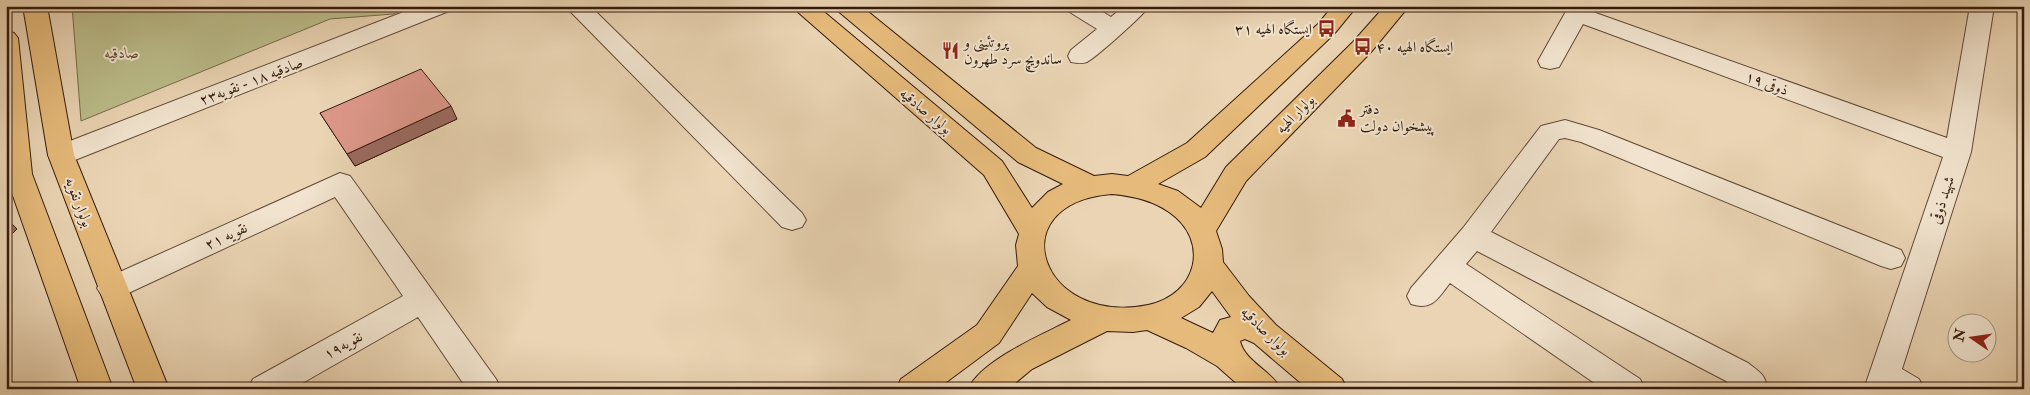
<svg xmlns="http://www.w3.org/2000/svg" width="2030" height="395" viewBox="0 0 2030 395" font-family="'IM FELL Double Pica',Amiri,serif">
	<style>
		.green { fill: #bbbc8a; stroke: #786c4b }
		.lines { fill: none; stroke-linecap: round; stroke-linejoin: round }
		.minor-casing { stroke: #624936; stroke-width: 2 }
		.major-casing { stroke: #341b0c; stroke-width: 2 }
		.minor { fill: #f1e3ce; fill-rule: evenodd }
		.major { fill: #e5ba7a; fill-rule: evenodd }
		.wall { fill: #be8277; stroke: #341b0c }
		.shaded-wall { fill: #9b6a61; stroke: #341b0c }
		.building { fill: #dd978a; stroke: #341b0c }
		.labels { text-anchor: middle; stroke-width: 4; stroke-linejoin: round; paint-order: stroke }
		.poi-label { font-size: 15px; fill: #341b0c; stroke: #f1e3ce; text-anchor: start }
		.park-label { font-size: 15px; font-style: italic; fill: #5c4b32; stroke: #f1e3ce }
		.street-label { font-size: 15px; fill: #341b0c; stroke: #f1e3ce }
	</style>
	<rect width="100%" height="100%" fill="#ead4b3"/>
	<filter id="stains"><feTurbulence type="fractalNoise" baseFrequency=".004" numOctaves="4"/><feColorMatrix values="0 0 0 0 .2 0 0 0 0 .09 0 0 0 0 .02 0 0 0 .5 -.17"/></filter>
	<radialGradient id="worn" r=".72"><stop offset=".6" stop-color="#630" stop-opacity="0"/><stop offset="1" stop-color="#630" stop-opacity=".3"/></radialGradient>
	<path class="green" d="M72 6H414L393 14 330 19 81 121Z"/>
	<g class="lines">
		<defs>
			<path id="minor" d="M419 6H452L449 11 70 162 61 164 52 162 48 155 52 148Z
				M565 6H590L802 213 806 220 802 227 792 230 782 227Z
				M1065 6H1093L1111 17 1124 6H1141L1145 11C1139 19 1095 58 1087 62 1081 64 1077 63 1071 62L1068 56 1071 50 1097 29 1068 11Z
				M1569 6H1592L1590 11 1947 138 1970 6H1994L1971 152 1902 369 1919 379 1924 389H1864L1943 157 1583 24 1559 67 1550 69 1541 67 1538 61Z
				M1565 120 1599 130 1901 250 1905 258 1901 266 1891 269 1881 266 1581 142 1565 138 1559 139 1491 232 1748 363C1757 370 1768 376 1766 389H1734L1726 381 1477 251 1466 264 1640 379 1645 389H1603L1450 283C1438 298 1433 311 1411 304L1407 296 1411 288 1463 228 1541 126Z
				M340 173 350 176 496 379 501 389H467L418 317 292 389H248L253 379 403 296 335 197 122 296 112 300 102 296 97 288 102 280Z"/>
			<path id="major" d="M23 6H47L74 155 169 389H137L48 155Z
				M791 6H817L1002 161 1032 208 1048 192 1063 184 1018 162 838 11 835 6H861L1036 148 1094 176 1112 174 1128 176 1187 143 1318 24 1333 6H1357L1334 34 1205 157 1158 184 1178 191 1201 208 1226 167 1353 42 1385 6H1409L1371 52 1246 181 1216 231 1222 249 1223 262 1249 296 1276 325 1342 379 1347 389H1308L1254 343 1245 339 1240 341C1245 362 1271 370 1281 389H1243L1217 366 1186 348 1147 330 1133 332 1107 331 1032 369 1008 389H968C983 359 1042 335 1071 320L1047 307 1032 293 999 343 937 389H896L901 379 977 325 1018 266 1016 245 1019 234 984 175ZM1112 194C1133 196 1152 200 1169 212 1211 241 1197 295 1148 305 1040 327 998 203 1112 194ZM1212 291 1231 317 1220 320 1213 333 1181 318 1199 307Z
				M6 31 14 33 18 38 32 174 113 389H81L6 176Z"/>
		</defs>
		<use href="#minor" class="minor-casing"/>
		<use href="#major" class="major-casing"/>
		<use href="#minor" class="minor"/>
		<use href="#major" class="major"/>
	</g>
	<path class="wall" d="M320 113 457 119 355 166Z"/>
	<path class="shaded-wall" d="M451 106 457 119 355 166 347 154Z
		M6 218 17 229 6 240Z"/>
	<path class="building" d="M421 69 451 106 347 154 320 113Z"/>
	<defs>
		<symbol id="bus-bare" viewBox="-9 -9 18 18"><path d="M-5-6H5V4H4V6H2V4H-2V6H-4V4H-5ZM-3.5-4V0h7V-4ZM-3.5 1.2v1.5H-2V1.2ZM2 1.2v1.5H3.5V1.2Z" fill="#8f2418" stroke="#f1e3ce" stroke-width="2.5" paint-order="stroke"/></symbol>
		<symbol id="restaurant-bare" viewBox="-9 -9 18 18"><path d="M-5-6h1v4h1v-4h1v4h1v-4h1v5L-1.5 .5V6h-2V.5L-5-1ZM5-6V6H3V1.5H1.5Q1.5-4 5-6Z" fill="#8f2418" stroke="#f1e3ce" stroke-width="2.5" paint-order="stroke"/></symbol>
		<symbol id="civic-bare" viewBox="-9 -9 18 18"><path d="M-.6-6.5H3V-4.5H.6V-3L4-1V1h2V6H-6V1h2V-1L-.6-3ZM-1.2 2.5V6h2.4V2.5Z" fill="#8f2418" stroke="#f1e3ce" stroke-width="2.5" paint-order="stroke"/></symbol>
	</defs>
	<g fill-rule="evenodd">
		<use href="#bus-bare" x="1314" y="16" width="25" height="25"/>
		<use href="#bus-bare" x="1350" y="34" width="25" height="25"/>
		<use href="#restaurant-bare" x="938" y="38" width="25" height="25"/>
		<use href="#civic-bare" x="1334" y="106" width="25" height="25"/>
	</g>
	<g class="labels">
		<g class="poi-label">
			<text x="1312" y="34" text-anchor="end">ایستگاه الهیه ۳۱</text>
			<text x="964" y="47">پروتئینی و<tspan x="964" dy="17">ساندویچ سرد طهرون</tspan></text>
			<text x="1376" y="52">ایستگاه الهیه ۴۰</text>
			<text x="1360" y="114">دفتر<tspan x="1360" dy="17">پیشخوان دولت</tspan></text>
		</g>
		<g class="park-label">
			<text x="122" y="58">صادقیه</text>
		</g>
		<g class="street-label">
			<text transform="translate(251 81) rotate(-21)" y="5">صادقیه ۱۸ - نقویه۲۳</text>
			<text transform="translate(1767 83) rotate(20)" y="5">ذوقی ۱۹</text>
			<text transform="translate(926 111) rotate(40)" y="5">بولوار صادقیه</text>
			<text transform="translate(1295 114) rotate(-45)" y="5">بولوار الهیه</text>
			<text transform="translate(1942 200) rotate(-72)" y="5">شهید ذوقی</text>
			<text transform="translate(79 202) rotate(69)" y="5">بولوار نقویه</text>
			<text transform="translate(226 236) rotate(-25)" y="5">نقویه ۲۱</text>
			<text transform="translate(1266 331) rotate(44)" y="5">بولوار صادقیه</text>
			<text transform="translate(343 345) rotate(-29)" y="5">نقویه۱۹</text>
		</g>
	</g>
	<rect width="2030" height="395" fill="none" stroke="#ead4b3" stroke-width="25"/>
	<rect x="8" y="8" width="2015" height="380" fill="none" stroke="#341b0c" stroke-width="2.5"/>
	<rect x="12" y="12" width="2005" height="370" fill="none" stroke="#341b0c"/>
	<g transform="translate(1972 338) rotate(283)"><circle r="24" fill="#f1e3ce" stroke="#a59380"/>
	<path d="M0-4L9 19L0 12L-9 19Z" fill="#8f2418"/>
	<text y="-8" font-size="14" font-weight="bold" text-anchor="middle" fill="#341b0c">N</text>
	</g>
	<rect width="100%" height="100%" filter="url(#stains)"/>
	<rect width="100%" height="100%" fill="url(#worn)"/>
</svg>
